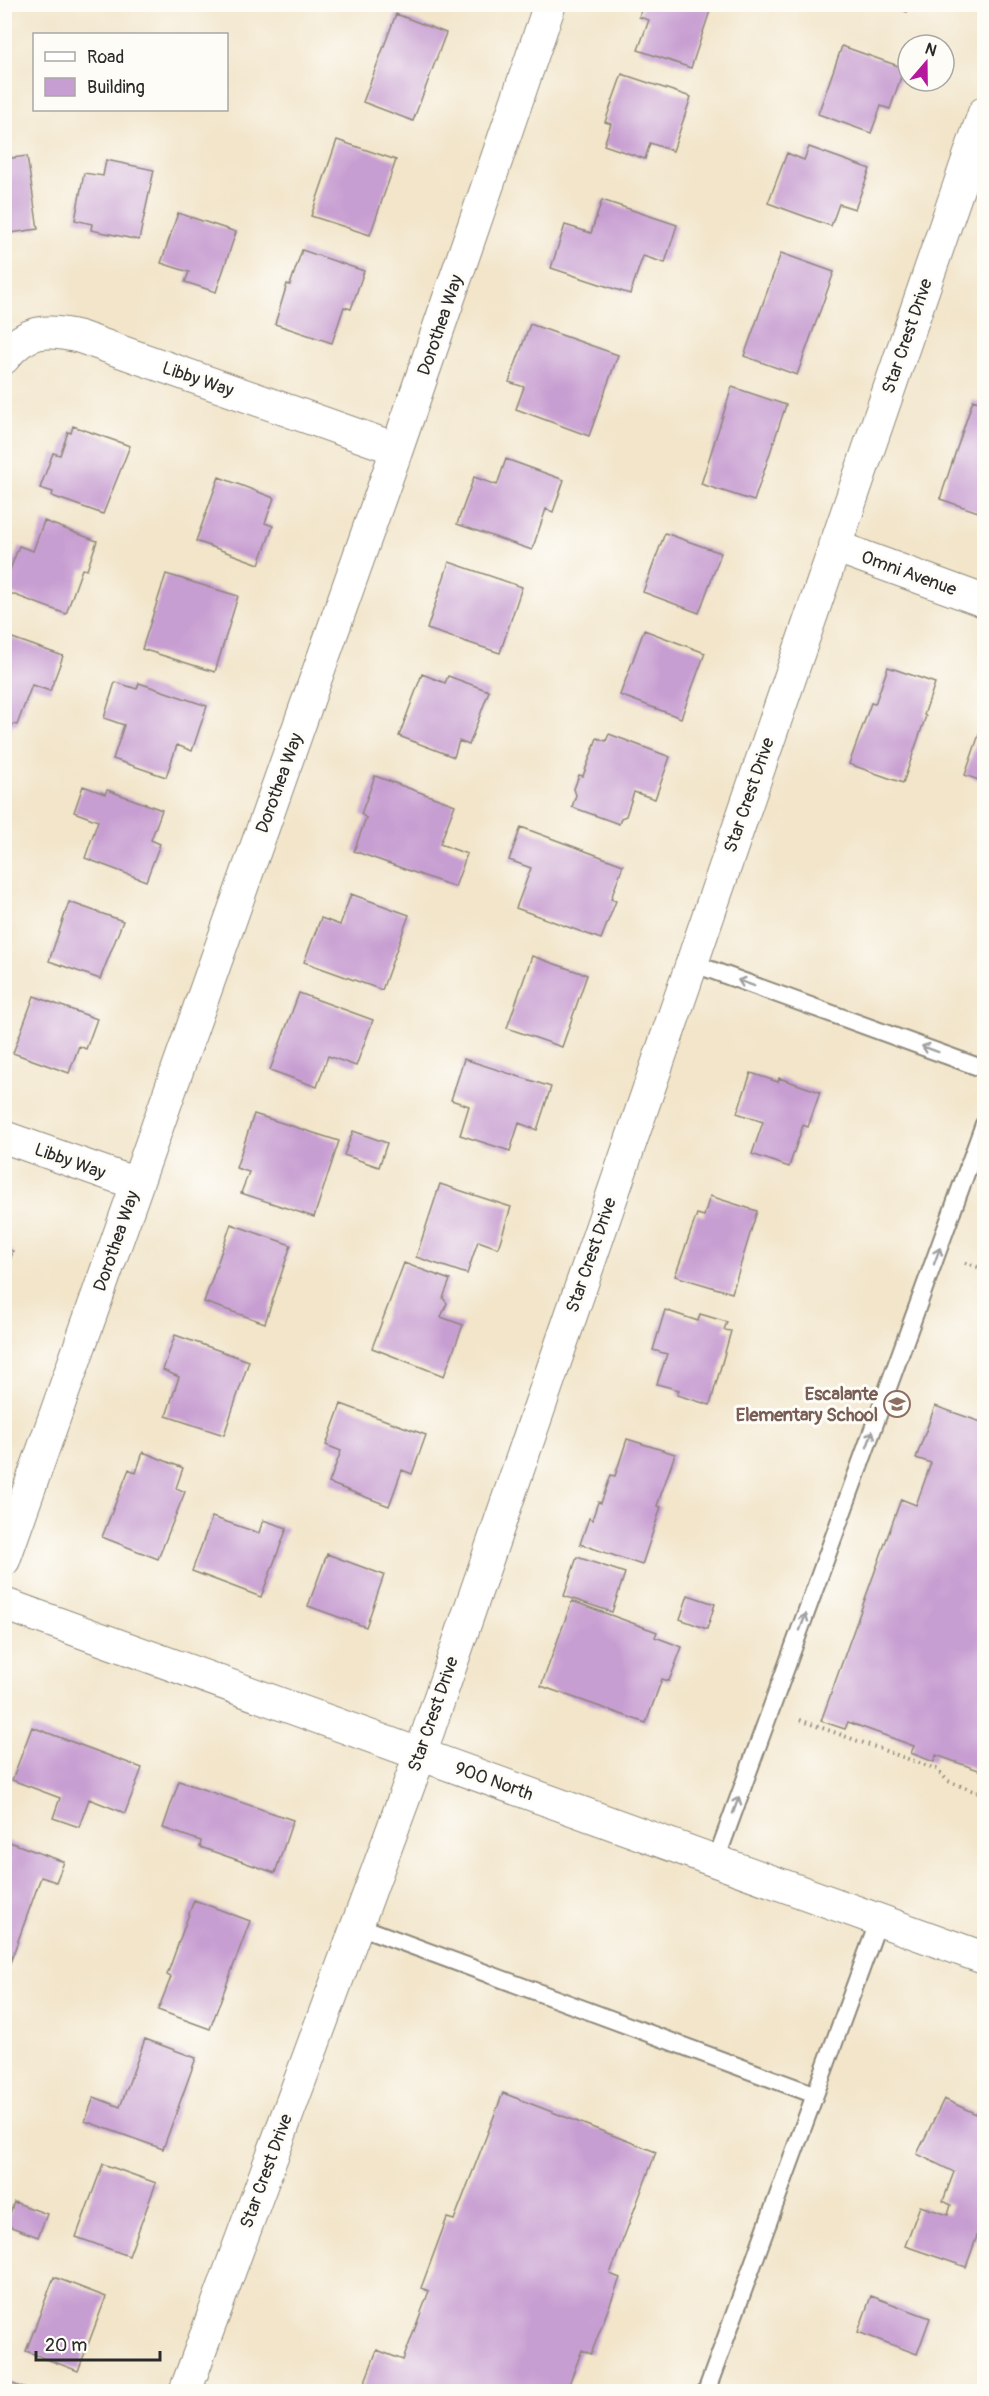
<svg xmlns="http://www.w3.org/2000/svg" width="989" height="2396" viewBox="0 0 989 2396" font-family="Pangolin,sans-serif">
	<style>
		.building { fill: #c79ed1 }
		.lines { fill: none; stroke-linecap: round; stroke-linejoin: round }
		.service-casing { stroke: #8e887a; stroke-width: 20 }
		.minor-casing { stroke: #8e887a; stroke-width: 34 }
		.path { stroke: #8e887a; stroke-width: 4; stroke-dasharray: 1.5 4.5; stroke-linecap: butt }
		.service { stroke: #fff; stroke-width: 16 }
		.minor { stroke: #fff; stroke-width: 32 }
		.oneway { stroke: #a0a0a0 }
		.labels { text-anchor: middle; stroke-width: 6; stroke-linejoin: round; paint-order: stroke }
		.street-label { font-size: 18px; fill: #2b2b2b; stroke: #fdfcf7 }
		.education-label { font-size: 18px; font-weight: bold; fill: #785e54; stroke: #fdfcf7; text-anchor: end }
	</style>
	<rect width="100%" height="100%" fill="#fdfcf7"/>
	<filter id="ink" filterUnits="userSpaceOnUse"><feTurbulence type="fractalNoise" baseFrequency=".0167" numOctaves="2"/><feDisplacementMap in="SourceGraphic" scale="12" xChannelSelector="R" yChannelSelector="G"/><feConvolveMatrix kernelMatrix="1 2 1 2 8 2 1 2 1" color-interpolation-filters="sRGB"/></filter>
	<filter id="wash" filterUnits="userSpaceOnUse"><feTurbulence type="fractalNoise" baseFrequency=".008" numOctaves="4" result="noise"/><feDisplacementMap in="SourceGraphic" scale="24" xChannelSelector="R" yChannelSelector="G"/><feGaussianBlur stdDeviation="1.35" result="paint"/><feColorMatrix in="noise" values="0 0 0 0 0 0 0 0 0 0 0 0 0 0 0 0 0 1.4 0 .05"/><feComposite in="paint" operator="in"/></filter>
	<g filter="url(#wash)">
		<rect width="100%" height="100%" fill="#f2e5ca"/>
		<g id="blocks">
			<path class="building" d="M643 4H700L711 8 691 68 638 50 649 20 639 17Z
				M886 4H909L907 12Z
				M396 14 446 33 413 121 363 102Z
				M842 46 904 68 890 109 881 106 871 133 818 114Z
				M622 74 691 97 673 151 650 143 645 159 604 145 611 124 605 122Z
				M337 140 396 160 370 235 311 216Z
				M809 147 870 169 855 209 839 204 831 226 768 203 787 153 804 160Z
				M27 156 38 229 4 234V159Z
				M106 160 154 170 139 240 91 230 92 224 75 220 84 173 103 176Z
				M602 200 677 225 665 263 643 256 630 294 551 268 565 225 591 233Z
				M178 213 236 232 216 292 185 282 189 272 161 263Z
				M302 250 364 271 351 309 344 307 332 343 275 324 287 284 290 285Z
				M781 253 834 272 797 375 744 356Z
				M530 324 618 355 589 436 516 409 524 387 509 382Z
				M732 387 786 405 754 501 701 484Z
				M973 400 984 404V514L940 499Z
				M73 426 130 446 103 514 52 496 53 492 40 488 53 453 60 455 68 432 71 433Z
				M506 459 564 480 553 512 546 509 532 550 457 524 474 477 497 485Z
				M219 477 274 498 265 523 273 526 259 564 196 541Z
				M44 521 97 541 87 570 82 569 66 614 4 591V585L19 546 33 551Z
				M665 533 721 553 699 613 643 592Z
				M449 562 522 587 500 653 427 629Z
				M166 574 238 596 215 672 142 649Z
				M644 630 705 653 681 718 620 695Z
				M4 635 63 656 50 691 32 685 17 725 12 724 8 736 4 735Z
				M888 667 935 683 924 715 926 716 903 783 849 764 871 703 875 704Z
				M422 674 445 683 448 676 489 691 469 745 459 741 454 757 399 736Z
				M115 682 137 689 139 683 207 706 192 751 177 745 166 777 113 759 124 725 104 718Z
				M984 720V782L965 775Z
				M609 734 670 757 655 799 634 792 626 816 621 818 619 824 572 807 576 795 574 789 579 775 583 776 597 738 606 741Z
				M375 776 455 805 440 844 467 854 455 887 354 851 366 818 361 814Z
				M83 786 105 794 107 790 162 810 151 840 160 844 146 881 85 858 98 821 74 812Z
				M521 827 623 865 611 899 616 901 601 939 516 908 531 868 509 860Z
				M351 894 409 915 382 990 304 962 321 918 340 925Z
				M69 902 123 921 100 979 49 961Z
				M532 956 587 975 562 1047 507 1028Z
				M299 993 373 1020 356 1066 328 1056 317 1087 270 1070Z
				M34 996 97 1019 86 1049 79 1046 69 1073 13 1053Z
				M464 1059 551 1087 537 1130 519 1123 510 1151 460 1135 469 1106 451 1100Z
				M751 1073 778 1082 779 1078 820 1092 808 1127 803 1125 789 1167 752 1154 763 1122 737 1113Z
				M254 1114 339 1141 314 1217 241 1193 249 1172 236 1168Z
				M353 1131 387 1143 379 1167 344 1155Z
				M440 1184 511 1207 498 1248 478 1241 467 1274 416 1257Z
				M710 1196 757 1211 732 1293 675 1276 697 1214 704 1216Z
				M231 1224 291 1245 265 1323 204 1302Z
				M4 1249 13 1251 5 1276H4Z
				M404 1263 450 1280 443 1298 447 1303 441 1317 463 1325 444 1376 372 1348Z
				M665 1310 698 1321 700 1314 727 1322 724 1330 731 1331 710 1405 677 1395 679 1390 657 1384 667 1354 653 1350Z
				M175 1335 249 1361 224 1435 166 1416 179 1377 163 1370Z
				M341 1404 426 1435 412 1474 402 1470 389 1506 329 1483 341 1451 326 1445Z
				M935 1406 984 1423V1772L936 1755 934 1762 911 1753 914 1746 848 1722 845 1729 821 1721 901 1499 916 1505 931 1463 916 1458Z
				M627 1439 675 1454 657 1506 661 1507 642 1565 580 1544 589 1518 592 1520 598 1502 601 1503 611 1475 615 1476Z
				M143 1452 183 1468 176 1488 185 1492 158 1559 102 1537 129 1469 136 1473Z
				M212 1517 259 1533 263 1520 287 1528 261 1597 192 1571Z
				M327 1554 384 1575 366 1627 308 1606Z
				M577 1557 625 1573 612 1612 564 1596Z
				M688 1595 715 1604 707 1629 680 1619Z
				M572 1601 657 1632 655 1637 682 1647 669 1681 662 1679 646 1723 541 1686Z
				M32 1727 142 1768 125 1813 89 1799 79 1827 53 1818 60 1798 12 1780Z
				M179 1781 293 1820 275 1873 200 1847 201 1841 163 1828Z
				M4 1840 64 1862 56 1882 41 1877 10 1963 4 1961Z
				M194 1900 250 1921 210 2029 158 2010 171 1977 167 1975Z
				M145 2039 196 2058 163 2149 85 2121 94 2097 120 2107Z
				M503 2093 656 2152 610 2274 620 2278 591 2354 582 2350 566 2392H361L377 2350 403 2360 429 2291 421 2288 447 2218 454 2220Z
				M944 2099 976 2114 978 2109 984 2112V2216L966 2267 905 2246 920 2206 948 2215 951 2205 943 2201 954 2172 917 2154Z
				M103 2164 156 2183 129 2256 76 2237Z
				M14 2202 47 2214 38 2237 6 2225Z
				M54 2277 106 2297 78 2371 26 2351Z
				M871 2296 930 2318 917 2354 858 2332Z
				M10 2383 32 2391V2392H7Z"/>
		</g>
	</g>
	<g filter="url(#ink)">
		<use href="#blocks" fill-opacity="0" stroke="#8e887a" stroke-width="1.5"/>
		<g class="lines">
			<defs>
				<path id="service" d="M692 963 984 1069
					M716 1860 984 1124
					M356 1925 813 2094
					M706 2392 879 1920"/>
				<path id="minor" d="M4 358C26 329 47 329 80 337L397 449
					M834 546 984 601
					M4 1137 137 1184
					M4 1560 397 449 550 4
					M4 1604 984 1958
					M185 2392 420 1755 984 113"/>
			</defs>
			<use href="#service" class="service-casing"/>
			<use href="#minor" class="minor-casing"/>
			<path class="path" d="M965 1263 984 1269
				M800 1720 936 1769 948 1781 984 1795"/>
			<use href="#service" class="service"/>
			<use href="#minor" class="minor"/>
		</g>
		<defs><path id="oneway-shaft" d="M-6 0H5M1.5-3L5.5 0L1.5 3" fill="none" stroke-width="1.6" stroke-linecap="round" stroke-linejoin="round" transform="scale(1.5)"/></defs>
		<g class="oneway">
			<use href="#oneway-shaft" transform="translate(746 983) rotate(-160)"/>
			<use href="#oneway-shaft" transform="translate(930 1049) rotate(-160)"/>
			<use href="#oneway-shaft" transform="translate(937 1256) rotate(-70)"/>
			<use href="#oneway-shaft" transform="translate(870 1439) rotate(-70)"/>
			<use href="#oneway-shaft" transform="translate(803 1622) rotate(-70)"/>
			<use href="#oneway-shaft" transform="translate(736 1805) rotate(-70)"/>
		</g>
	</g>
	<defs>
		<symbol id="school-ring" viewBox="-11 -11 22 22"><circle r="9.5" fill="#fdfcf7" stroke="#8d6e63" stroke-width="1.5"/><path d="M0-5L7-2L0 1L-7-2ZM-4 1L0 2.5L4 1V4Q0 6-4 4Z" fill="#8d6e63"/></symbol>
	</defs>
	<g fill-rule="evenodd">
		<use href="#school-ring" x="882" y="1389" width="30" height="30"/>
	</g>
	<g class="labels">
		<g class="street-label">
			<text transform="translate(440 325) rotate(-71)" y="6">Dorothea Way</text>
			<text transform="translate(907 336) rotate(-71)" y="6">Star Crest Drive</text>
			<text transform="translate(198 379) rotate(19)" y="6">Libby Way</text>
			<text transform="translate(909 573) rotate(20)" y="6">Omni Avenue</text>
			<text transform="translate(279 783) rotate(-70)" y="6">Dorothea Way</text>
			<text transform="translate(749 795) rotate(-71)" y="6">Star Crest Drive</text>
			<text transform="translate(70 1161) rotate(20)" y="6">Libby Way</text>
			<text transform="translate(116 1241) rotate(-71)" y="6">Dorothea Way</text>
			<text transform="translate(591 1255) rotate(-71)" y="6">Star Crest Drive</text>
			<text transform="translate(433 1714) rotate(-71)" y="6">Star Crest Drive</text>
			<text transform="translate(494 1781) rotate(20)" y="6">900 North</text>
			<text transform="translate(266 2171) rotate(-70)" y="6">Star Crest Drive</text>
		</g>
		<g class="education-label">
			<text x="878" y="1400">Escalante<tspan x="878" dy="21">Elementary School</tspan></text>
		</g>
	</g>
	<rect width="989" height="2396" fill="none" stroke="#fdfcf7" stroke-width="24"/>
	<rect x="33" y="33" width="195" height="78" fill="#fdfcf7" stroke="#a9a8a5" stroke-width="1.5"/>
	<rect x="45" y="52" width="30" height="9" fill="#ffffff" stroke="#a9a8a5" stroke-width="1.5"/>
	<text x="87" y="63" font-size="18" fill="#2b2b2b">Road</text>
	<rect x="45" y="78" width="30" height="18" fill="#c79ed1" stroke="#a9a8a5" stroke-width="1.5"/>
	<text x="87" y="93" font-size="18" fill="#2b2b2b">Building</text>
	<g transform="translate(926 63) rotate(20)"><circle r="28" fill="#fdfcf7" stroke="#a9a8a5" stroke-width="1.5"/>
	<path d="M0-4.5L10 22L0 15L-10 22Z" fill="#b5179e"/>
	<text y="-9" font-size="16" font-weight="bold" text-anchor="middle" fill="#2b2b2b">N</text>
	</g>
	<path d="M36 2351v9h124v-9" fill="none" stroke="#2b2b2b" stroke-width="3"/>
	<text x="45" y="2351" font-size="18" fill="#2b2b2b" stroke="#fdfcf7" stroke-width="4.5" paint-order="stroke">20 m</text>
</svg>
